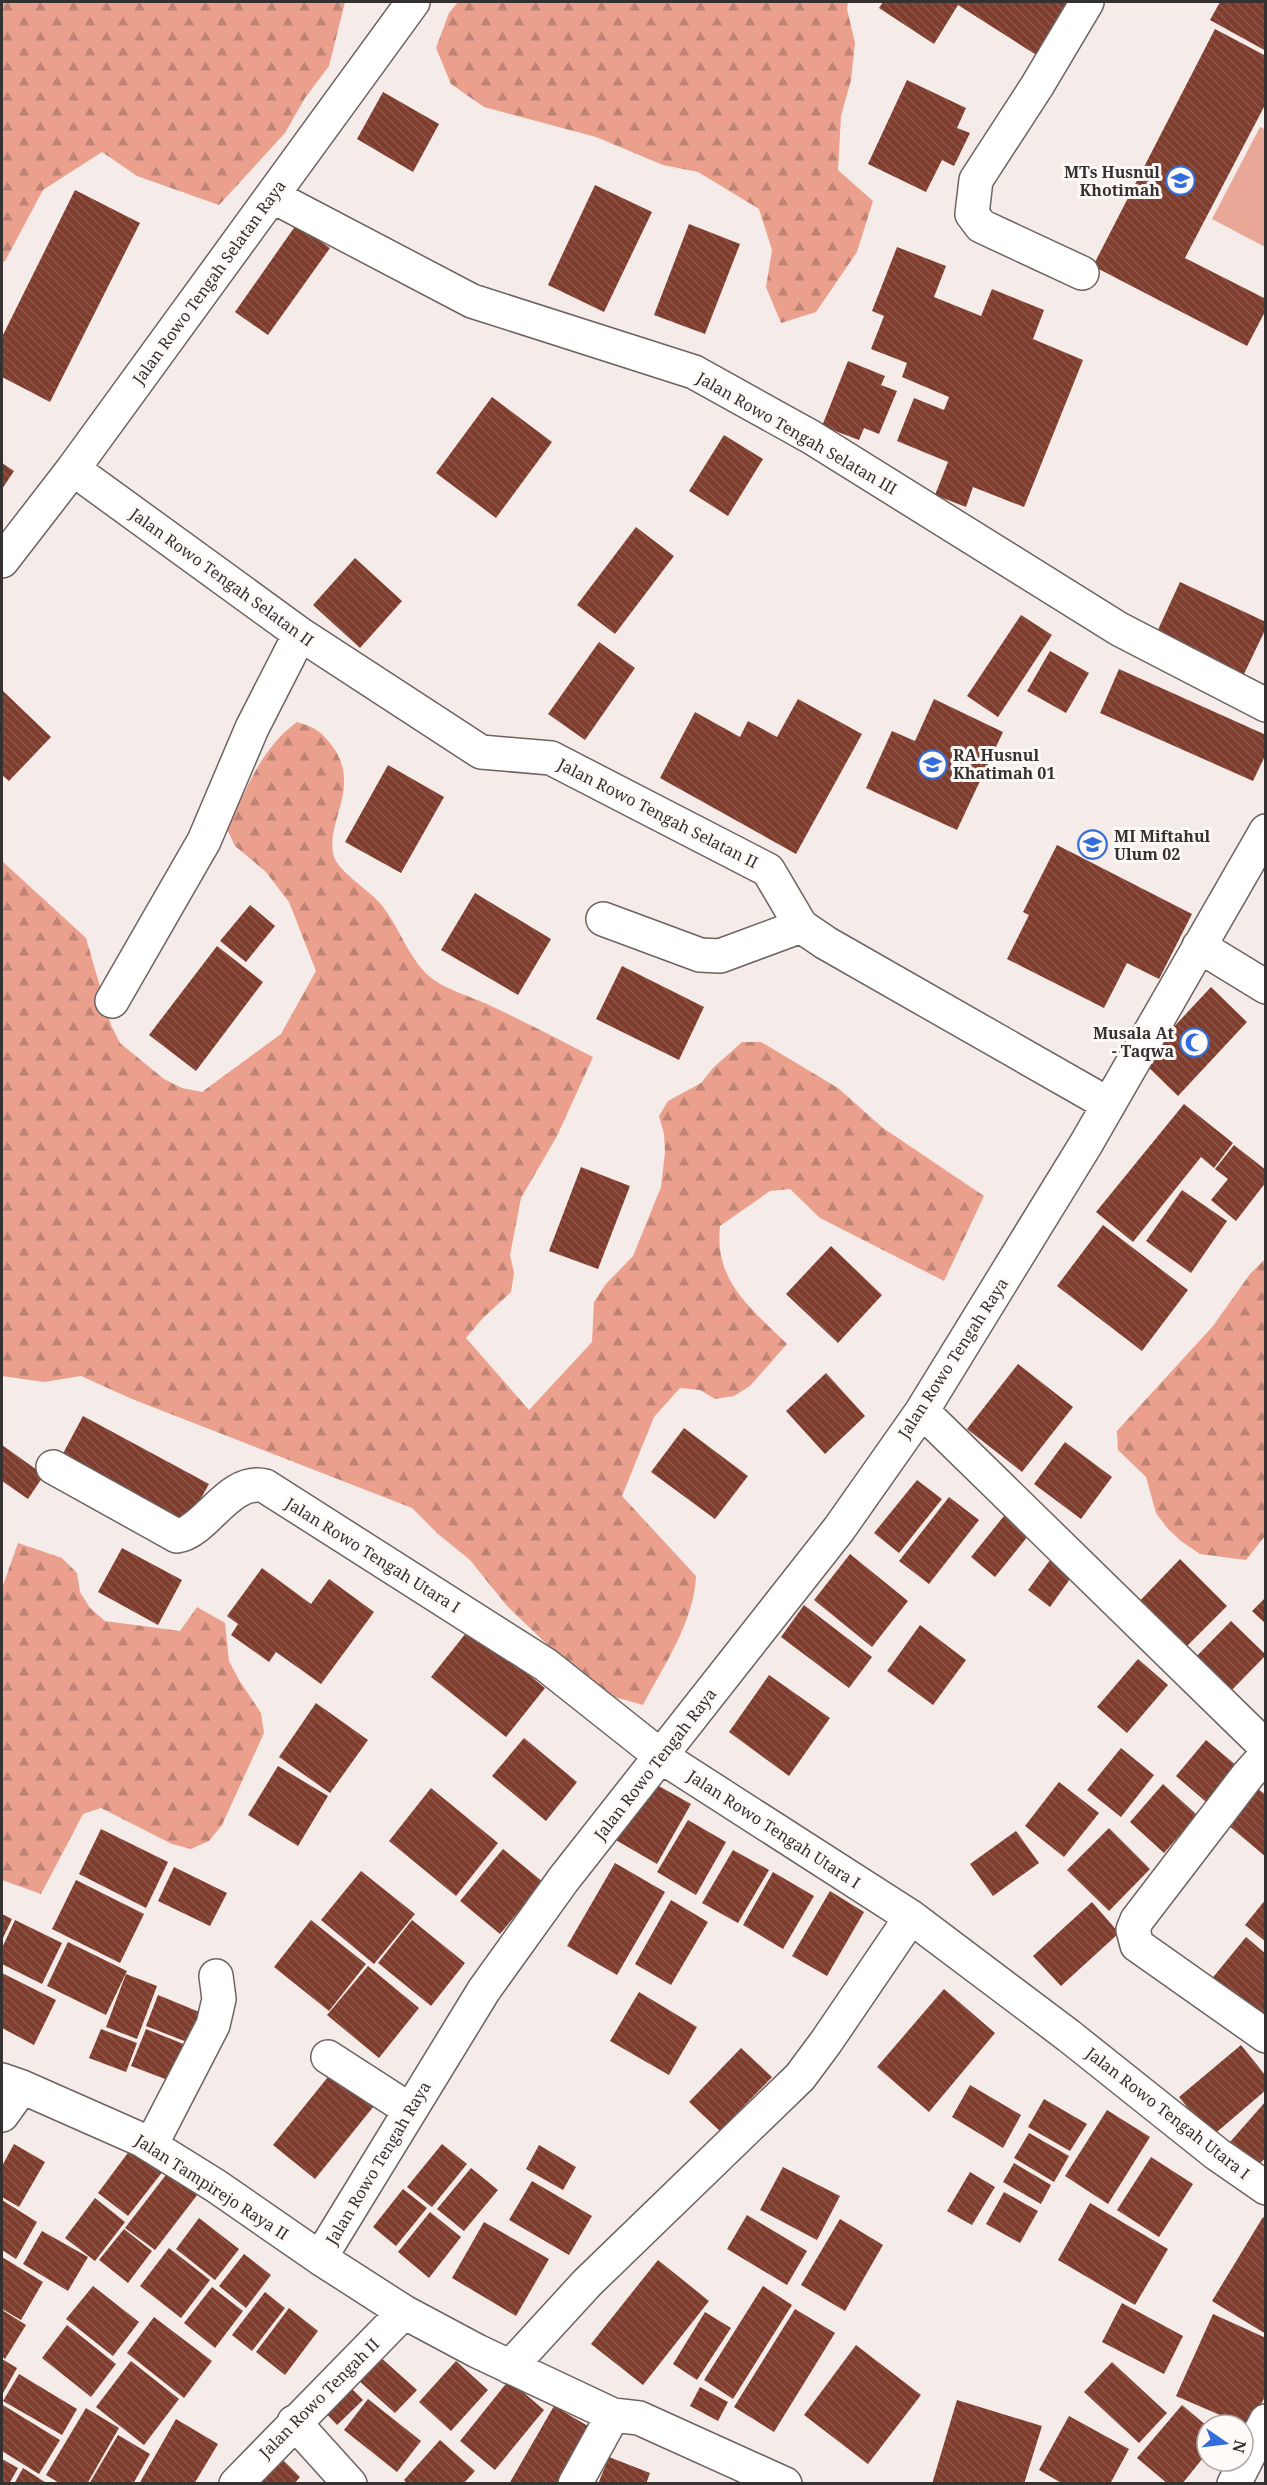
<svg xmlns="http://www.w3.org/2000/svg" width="1267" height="2485" viewBox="0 0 1267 2485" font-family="'Noto Serif',serif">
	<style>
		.green { fill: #e9a797 }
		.forest { fill: url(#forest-firs) }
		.building { fill: url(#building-back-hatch) }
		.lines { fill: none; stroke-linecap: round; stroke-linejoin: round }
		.minor-casing { stroke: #6c6361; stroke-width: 36 }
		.minor { stroke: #fff; stroke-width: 33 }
		.labels { text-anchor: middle; stroke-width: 6; stroke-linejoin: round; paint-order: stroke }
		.poi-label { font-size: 16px; font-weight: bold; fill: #343130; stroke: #fff9f8; text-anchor: end }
		.street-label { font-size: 16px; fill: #343130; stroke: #fff9f8 }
	</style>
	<defs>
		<pattern id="forest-firs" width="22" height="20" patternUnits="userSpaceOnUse" patternTransform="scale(1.5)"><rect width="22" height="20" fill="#eba08e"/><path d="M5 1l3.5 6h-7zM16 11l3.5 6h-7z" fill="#bf8374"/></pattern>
		<pattern id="building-back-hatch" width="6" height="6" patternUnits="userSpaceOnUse" patternTransform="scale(1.5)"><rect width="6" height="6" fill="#7f3d2e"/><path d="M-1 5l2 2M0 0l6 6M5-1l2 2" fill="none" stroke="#8c574b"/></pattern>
	</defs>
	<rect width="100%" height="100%" fill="#f5ebe8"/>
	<path class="green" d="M1260 127 1266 130 1265 247 1212 219Z"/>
	<path class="forest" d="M2 2H345L329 66 305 98 285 133 219 205 137 176 102 152 43 190 5 261 2 262Z
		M458 2H848L847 9 855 43 851 80 841 116 838 170 873 201 857 252 816 312 781 323 766 287 772 250 759 209 698 172 663 165 596 137 484 107 451 84 436 48 449 13Z
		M297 722C315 727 322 732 333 747 362 789 324 822 334 857 339 871 365 888 376 899 398 921 406 956 430 977 443 988 471 997 487 1004 523 1021 558 1039 593 1057L557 1136 521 1198 510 1255 514 1273 511 1292 483 1318 466 1338 529 1410 592 1342 594 1302 605 1285 633 1256 661 1187 665 1152 664 1134 659 1116 668 1101 701 1083 713 1068 742 1042H761L838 1088 883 1128 984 1196 944 1281 820 1218 790 1189 770 1191 720 1226C714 1282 751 1308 787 1344L750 1386 734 1396 715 1399 700 1390 680 1388 654 1417 622 1496 696 1576C694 1622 664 1665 643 1705L597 1692 507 1606 470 1560 438 1534 412 1508 132 1399 81 1376 44 1382 2 1376V861L86 938 111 1025 120 1043 164 1079 182 1088 202 1092 281 1034 316 971 289 902 266 872 235 846 227 829C246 790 261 748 297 722Z
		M1265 1259V1536L1246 1560 1200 1554 1181 1541 1168 1529 1156 1513 1146 1477 1118 1450 1117 1431 1213 1326 1250 1274Z
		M18 1543 62 1558 77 1573 80 1592 90 1608 105 1621 180 1631 197 1607 225 1623 229 1661 239 1680 261 1713 264 1733 222 1825 209 1841 191 1849 172 1844 101 1808 83 1814 41 1894 2 1880V1588Z"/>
	<path class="building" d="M883 2H1077L1041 58 958 5 934 44 879 8Z
		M1220 2H1266V51L1210 20Z
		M1215 29 1266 56V103L1185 258 1266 299V310L1247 346 1093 266Z
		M907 80 966 108 957 128 970 133 954 166 942 160 926 192 868 164Z
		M383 92 439 124 413 172 357 139Z
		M595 185 652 212 604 312 548 285Z
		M75 190 140 223 50 402 2 377V337Z
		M689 224 740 244 705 334 654 315Z
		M296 225 330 248 268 335 235 312Z
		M897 247 946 266 934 297 981 316 992 289 1044 310 1033 339 1083 360 1024 507 973 487 966 507 935 495 948 462 897 441 914 398 944 410 949 397 902 377 907 363 871 349 884 316 872 311Z
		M848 361 885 376 881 385 897 391 879 434 864 428 859 440 822 426Z
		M492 397 552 442 496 518 436 473Z
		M724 435 763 459 728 516 689 491Z
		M2 463 14 471 2 489Z
		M636 527 674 556 615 634 577 605Z
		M355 558 402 601 360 648 313 605Z
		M1180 582 1266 622V628L1244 674 1156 634Z
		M1021 615 1052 635 998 717 967 696Z
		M599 642 635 668 585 740 548 714Z
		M1050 651 1089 673 1066 713 1027 691Z
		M1119 669 1266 735V754L1253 781 1100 713Z
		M2 690 51 737 9 781 2 775Z
		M798 699 862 734 796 854 660 778 695 712 740 737 748 721 777 737Z
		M934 699 1003 732 957 830 866 788 892 731 915 741Z
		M388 765 444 797 401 873 345 842Z
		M1057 845 1192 914 1159 979 1127 963 1104 1008 1007 959 1029 915 1023 912Z
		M475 893 551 939 518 995 441 950Z
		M250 905 275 926 246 962 220 941Z
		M217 946 263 982 196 1071 149 1035Z
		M622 966 704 1007 679 1060 596 1019Z
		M1211 987 1247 1022 1178 1096 1142 1061Z
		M1184 1104 1233 1143 1214 1168 1201 1157 1133 1242 1096 1212Z
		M1234 1145 1266 1170V1182L1236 1221 1211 1200 1228 1179 1215 1169Z
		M581 1167 630 1186 598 1269 549 1251Z
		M1182 1190 1227 1221 1191 1273 1146 1241Z
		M1103 1225 1188 1290 1142 1351 1057 1286Z
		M831 1246 882 1295 838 1343 786 1294Z
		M1018 1364 1073 1407 1022 1472 967 1429Z
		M826 1373 865 1416 825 1454 786 1411Z
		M83 1416 209 1484 184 1529 59 1461Z
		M684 1428 748 1476 715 1519 651 1472Z
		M1065 1442 1112 1477 1081 1519 1034 1484Z
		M2 1445 44 1475 28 1499 2 1481Z
		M917 1480 942 1499 899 1553 874 1533Z
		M949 1497 979 1520 929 1584 899 1561Z
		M1008 1511 1032 1531 995 1577 971 1557Z
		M122 1548 182 1580 158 1625 98 1592Z
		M850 1554 908 1601 872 1647 814 1600Z
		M1053 1556 1075 1572 1050 1607 1028 1590Z
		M1180 1559 1227 1606 1181 1652 1135 1606Z
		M262 1568 311 1604 329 1579 374 1612 321 1684 276 1652 269 1662 231 1635 238 1624 227 1616Z
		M1266 1597V1624L1252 1611Z
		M804 1605 872 1657 849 1688 781 1637Z
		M1231 1621 1266 1655 1226 1696 1191 1662Z
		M920 1625 966 1660 933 1705 887 1671Z
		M470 1628 545 1688 506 1737 431 1677Z
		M1138 1659 1168 1685 1127 1733 1097 1707Z
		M769 1675 830 1718 789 1776 729 1732Z
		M316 1703 368 1740 330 1793 279 1757Z
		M524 1738 577 1782 546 1821 492 1776Z
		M1206 1740 1243 1771 1212 1807 1176 1776Z
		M1121 1748 1154 1775 1121 1817 1087 1790Z
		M278 1766 328 1796 298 1846 248 1815Z
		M648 1780 691 1804 657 1864 614 1839Z
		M1059 1782 1099 1813 1064 1857 1025 1826Z
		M1163 1784 1197 1815 1164 1853 1130 1822Z
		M431 1788 498 1843 456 1896 389 1841Z
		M1258 1789 1266 1795V1857L1228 1825Z
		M688 1820 726 1842 696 1895 657 1872Z
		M1109 1828 1150 1869 1109 1911 1067 1870Z
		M101 1829 168 1862 146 1908 79 1874Z
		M1016 1831 1039 1863 993 1896 970 1864Z
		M503 1849 543 1882 500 1934 460 1901Z
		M733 1850 769 1870 738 1923 702 1903Z
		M615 1863 665 1892 617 1975 567 1946Z
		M174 1867 227 1893 210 1926 158 1901Z
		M361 1871 415 1914 374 1964 321 1920Z
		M773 1872 814 1896 783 1949 743 1925Z
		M76 1880 144 1914 120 1963 52 1929Z
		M830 1891 864 1912 827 1976 792 1956Z
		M1266 1899V1942L1245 1925Z
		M671 1900 708 1922 671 1985 635 1964Z
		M1092 1902 1119 1933 1061 1986 1033 1956Z
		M2 1914 12 1919 2 1940Z
		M15 1920 62 1943 42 1984 2 1964V1948Z
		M311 1920 366 1964 329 2011 274 1967Z
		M412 1920 465 1963 431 2006 378 1963Z
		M1246 1937 1266 1954V2029L1210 1981Z
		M68 1942 127 1971 106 2015 47 1986Z
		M368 1966 419 2008 379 2058 327 2015Z
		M2 1973 56 2000 34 2045 2 2028Z
		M126 1974 157 1986 137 2039 106 2027Z
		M944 1989 995 2033 929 2112 877 2067Z
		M639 1992 697 2027 669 2075 610 2041Z
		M158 1995 209 2016 197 2046 146 2026Z
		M101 2029 137 2043 126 2072 89 2058Z
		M146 2029 196 2049 181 2085 131 2066Z
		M1241 2045 1266 2076V2090L1211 2137 1179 2097Z
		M741 2048 772 2077 720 2131 689 2102Z
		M332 2072 374 2106 315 2179 273 2145Z
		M970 2085 1021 2115 1003 2148 952 2117Z
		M1044 2099 1087 2124 1070 2151 1028 2127Z
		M1266 2101V2157L1251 2174 1223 2150Z
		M1107 2110 1150 2137 1108 2204 1065 2176Z
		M1029 2133 1069 2156 1054 2182 1014 2158Z
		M136 2142 167 2166 128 2216 98 2193Z
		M14 2144 45 2162 19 2207 2 2197V2166Z
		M442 2144 467 2164 432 2207 407 2187Z
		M539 2145 576 2167 563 2190 526 2169Z
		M1151 2157 1193 2184 1159 2237 1117 2210Z
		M1014 2163 1051 2185 1041 2204 1003 2182Z
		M172 2167 201 2190 155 2250 125 2228Z
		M783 2167 840 2196 817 2240 760 2210Z
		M471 2168 498 2190 464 2231 437 2209Z
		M970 2172 995 2187 972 2225 947 2211Z
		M532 2181 592 2216 569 2255 509 2220Z
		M403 2189 427 2208 396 2246 373 2227Z
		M1004 2192 1038 2211 1020 2243 986 2224Z
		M95 2198 125 2222 95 2261 65 2238Z
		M2 2200 37 2222 16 2259 2 2250Z
		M1090 2203 1168 2249 1135 2305 1058 2260Z
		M430 2212 461 2237 429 2278 398 2252Z
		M747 2215 807 2251 787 2285 727 2249Z
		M1263 2217 1266 2219V2334L1212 2301Z
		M199 2218 239 2249 215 2280 176 2249Z
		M840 2219 883 2245 845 2311 801 2285Z
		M484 2222 549 2259 516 2316 452 2278Z
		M124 2229 152 2251 128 2283 99 2260Z
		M42 2231 88 2257 68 2291 23 2264Z
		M169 2248 210 2280 181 2318 140 2286Z
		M244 2254 271 2275 246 2308 219 2286Z
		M2 2257 43 2282 21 2320 2 2309Z
		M658 2260 709 2301 643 2385 591 2344Z
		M93 2286 139 2322 113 2356 66 2319Z
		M763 2286 792 2305 733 2399 704 2380Z
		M212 2287 243 2311 215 2348 184 2323Z
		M265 2292 285 2308 252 2351 232 2335Z
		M1122 2303 1183 2336 1164 2374 1102 2342Z
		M289 2308 318 2331 285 2375 256 2352Z
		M795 2309 835 2333 774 2432 734 2407Z
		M2 2310 26 2325 5 2359 2 2356Z
		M705 2312 731 2328 697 2380 673 2364Z
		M1213 2314 1266 2338V2394L1249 2430 1243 2425 1176 2396Z
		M154 2317 212 2361 184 2398 127 2353Z
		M67 2325 116 2364 91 2397 42 2358Z
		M856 2345 921 2395 868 2464 804 2415Z
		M379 2356 417 2390 395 2413 358 2380Z
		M2 2359 17 2368 2 2395Z
		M131 2361 179 2399 144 2445 96 2407Z
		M456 2361 488 2390 451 2431 419 2402Z
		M1112 2362 1167 2413 1139 2443 1084 2392Z
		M19 2374 77 2409 62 2435 3 2401Z
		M509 2380 544 2410 495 2470 460 2441Z
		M344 2381 363 2400 337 2425 319 2406Z
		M700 2387 728 2402 718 2421 690 2406Z
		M368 2399 421 2441 397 2472 344 2430Z
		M957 2400 1042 2426 1024 2484H932Z
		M3 2405 60 2440 39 2474 2 2451Z
		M1182 2405 1207 2426V2453L1182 2484H1168L1137 2458Z
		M554 2406 593 2429 562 2484H509Z
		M86 2408 119 2428 87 2484H61L46 2475Z
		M1069 2416 1129 2449 1110 2484H1063L1039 2470Z
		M176 2419 218 2444 194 2484H139Z
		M118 2435 150 2454 133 2484H89Z
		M440 2440 475 2471 463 2484H408L404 2480Z
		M275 2452 300 2477 294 2484H243Z
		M609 2457 650 2473 646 2484H598Z
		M2 2459 18 2468 9 2484H2Z
		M23 2468 48 2484H14Z"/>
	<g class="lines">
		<defs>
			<path id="minor" d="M272 196 472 301 694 372 811 437 1119 629 1266 705
				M1082 273 981 226 972 214 976 180 1037 86 1087 2
				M73 469 300 634 481 752 551 758 768 870 801 926 826 943 1108 1104
				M2 561 73 469 413 2
				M603 919 700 955 720 956 801 926
				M1199 946 1266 987
				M112 1001 204 841 252 728 300 634
				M922 1411 1266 1747
				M53 1467 177 1536C206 1532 229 1477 265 1486L546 1665 662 1757 911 1917 1069 2036 1217 2154 1266 2188
				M1266 1755 1248 1775 1137 1920 1133 1930 1137 1945 1266 2036
				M328 2057 410 2110
				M2 2080 22 2087 142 2140 216 2186 320 2258 404 2312 477 2351 613 2415 639 2418 785 2484
				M2 2115 22 2087
				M151 2145 213 2025 219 1999 216 1976
				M320 2258 484 1990 563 1880 839 1529 922 1411 1086 1144 1266 831
				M510 2367 587 2283 800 2077 826 2042 911 1917
				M294 2422 350 2484
				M236 2484 404 2312
				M575 2484 613 2415
				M1234 2484 1266 2421"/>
		</defs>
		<use href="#minor" class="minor-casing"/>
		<use href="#minor" class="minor"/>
	</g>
	<defs>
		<symbol id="school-ring" viewBox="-11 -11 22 22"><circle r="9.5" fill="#fff9f8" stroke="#326ddb" stroke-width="1.5"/><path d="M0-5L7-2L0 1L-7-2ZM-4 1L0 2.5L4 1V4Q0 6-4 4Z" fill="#326ddb"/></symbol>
		<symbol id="mosque-ring" viewBox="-11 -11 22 22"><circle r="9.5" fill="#fff9f8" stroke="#326ddb" stroke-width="1.5"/><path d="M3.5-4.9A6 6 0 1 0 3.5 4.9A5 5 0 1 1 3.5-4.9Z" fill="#326ddb"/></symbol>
	</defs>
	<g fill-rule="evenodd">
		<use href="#school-ring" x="1164" y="164" width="33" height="33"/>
		<use href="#school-ring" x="916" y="748" width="33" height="33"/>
		<use href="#school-ring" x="1076" y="828" width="33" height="33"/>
		<use href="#mosque-ring" x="1178" y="1026" width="33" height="33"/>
	</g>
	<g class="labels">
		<g class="poi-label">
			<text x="1160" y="178">MTs Husnul<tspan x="1160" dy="18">Khotimah</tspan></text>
			<text x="953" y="761" text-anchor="start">RA Husnul<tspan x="953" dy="18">Khatimah 01</tspan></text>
			<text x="1114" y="842" text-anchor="start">MI Miftahul<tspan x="1114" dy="18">Ulum 02</tspan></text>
			<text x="1174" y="1039">Musala At<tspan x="1174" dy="18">- Taqwa</tspan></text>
		</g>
		<g class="street-label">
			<text transform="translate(209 282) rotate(-54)" y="6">Jalan Rowo Tengah Selatan Raya</text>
			<text transform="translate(797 433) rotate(30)" y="6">Jalan Rowo Tengah Selatan III</text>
			<text transform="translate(222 577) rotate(36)" y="6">Jalan Rowo Tengah Selatan II</text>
			<text transform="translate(658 813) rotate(27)" y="6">Jalan Rowo Tengah Selatan II</text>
			<text transform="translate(953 1358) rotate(-57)" y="6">Jalan Rowo Tengah Raya</text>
			<text transform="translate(373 1555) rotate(32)" y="6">Jalan Rowo Tengah Utara I</text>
			<text transform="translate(655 1764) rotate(-52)" y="6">Jalan Rowo Tengah Raya</text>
			<text transform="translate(774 1829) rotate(33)" y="6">Jalan Rowo Tengah Utara I</text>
			<text transform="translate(1168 2113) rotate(38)" y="6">Jalan Rowo Tengah Utara I</text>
			<text transform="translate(378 2163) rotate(-59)" y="6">Jalan Rowo Tengah Raya</text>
			<text transform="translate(212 2187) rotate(33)" y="6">Jalan Tampirejo Raya II</text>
			<text transform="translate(319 2398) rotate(-45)" y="6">Jalan Rowo Tengah II</text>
		</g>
	</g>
	<rect width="1267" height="2485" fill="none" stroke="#343130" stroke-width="6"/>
	<g transform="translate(1225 2443) rotate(104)"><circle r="28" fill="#fff9f8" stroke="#aea9a8" stroke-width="1.5"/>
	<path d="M0-4.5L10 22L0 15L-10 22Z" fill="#326ddb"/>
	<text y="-9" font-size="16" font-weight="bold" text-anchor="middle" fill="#343130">N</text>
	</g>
</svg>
